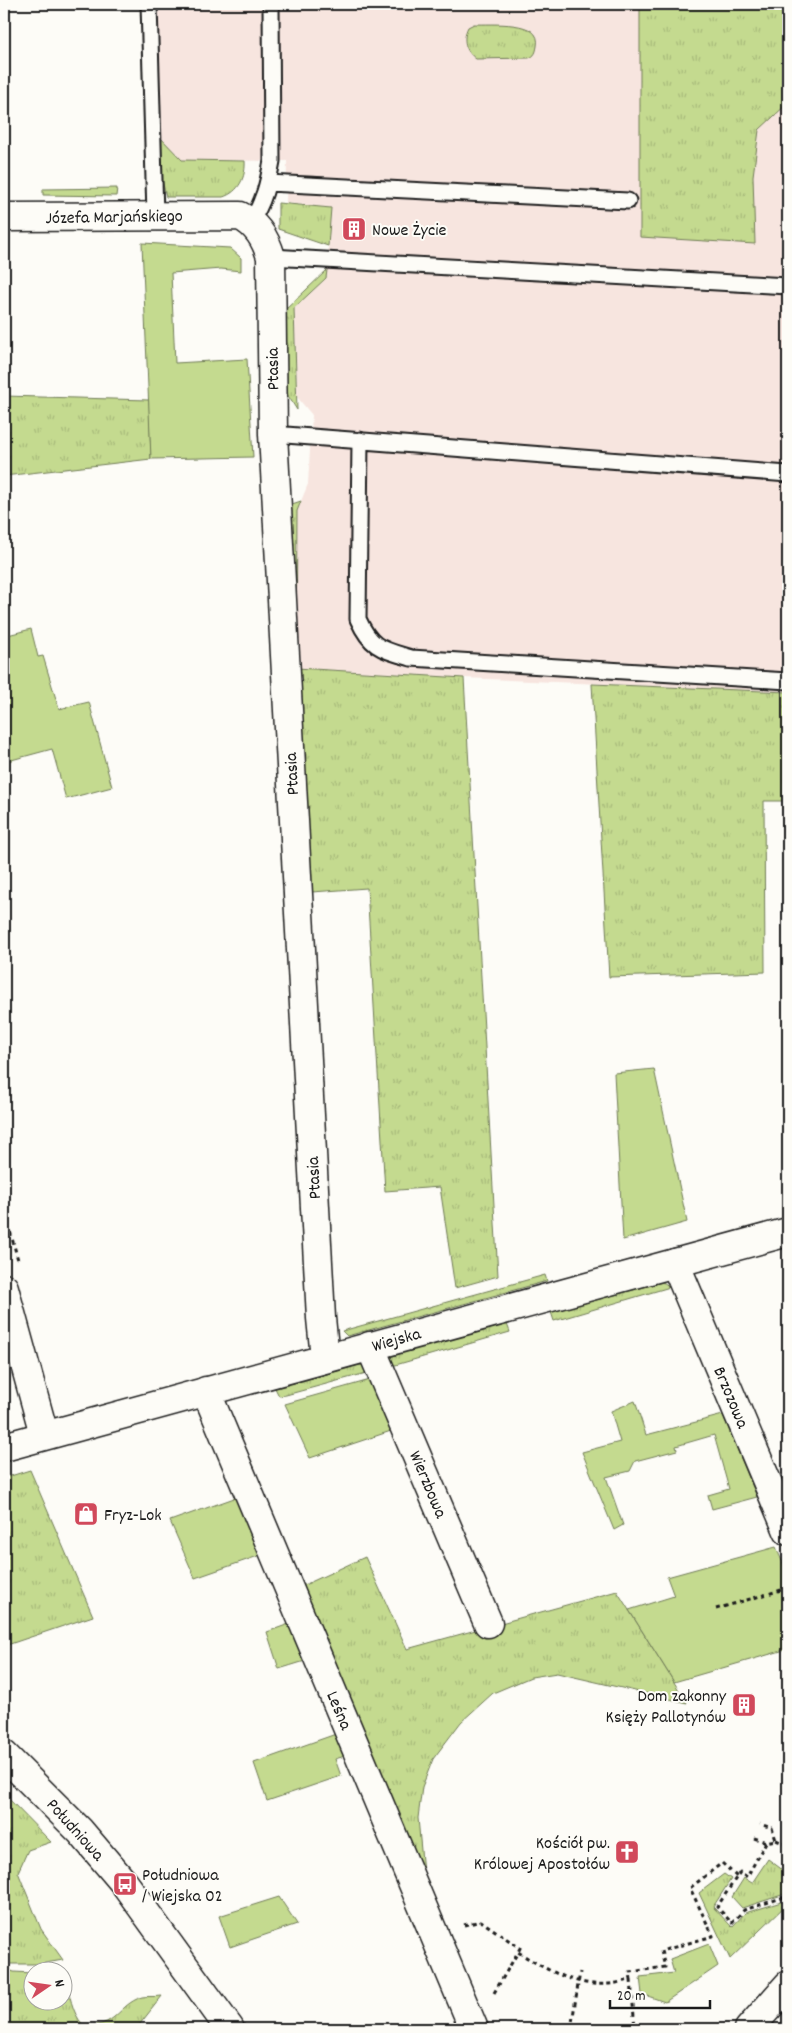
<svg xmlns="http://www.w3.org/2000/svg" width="792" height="2033" viewBox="0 0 792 2033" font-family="Dekko,sans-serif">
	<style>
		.built { fill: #f7e5df }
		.grass { fill: url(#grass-tufts); stroke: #707b56 }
		.garden { fill: #c4da8f; stroke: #707b56 }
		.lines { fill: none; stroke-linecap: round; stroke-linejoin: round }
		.service-casing { stroke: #1c1c1c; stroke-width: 19 }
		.minor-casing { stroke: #1c1c1c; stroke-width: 31 }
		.tertiary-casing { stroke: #1c1c1c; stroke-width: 31 }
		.path { stroke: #1c1c1c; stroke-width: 3; stroke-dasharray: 4 4; stroke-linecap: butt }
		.service { stroke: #fdfcf7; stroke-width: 15 }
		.minor { stroke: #fdfcf7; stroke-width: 28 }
		.tertiary { stroke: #fdfcf7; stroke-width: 28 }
		.labels { text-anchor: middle; stroke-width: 4; stroke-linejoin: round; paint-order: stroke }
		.street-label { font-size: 18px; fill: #1c1c1c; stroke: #fdfcf7 }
		.poi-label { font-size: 18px; fill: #1c1c1c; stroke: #fdfcf7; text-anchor: start }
	</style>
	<defs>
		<pattern id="grass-tufts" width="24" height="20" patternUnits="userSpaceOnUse" patternTransform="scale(1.25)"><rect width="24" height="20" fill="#c4da8f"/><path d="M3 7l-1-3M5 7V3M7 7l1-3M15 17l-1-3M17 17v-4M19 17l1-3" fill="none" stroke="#a8ba7b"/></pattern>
	</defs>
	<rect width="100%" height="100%" fill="#fdfcf7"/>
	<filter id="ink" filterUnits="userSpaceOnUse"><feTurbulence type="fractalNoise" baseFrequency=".02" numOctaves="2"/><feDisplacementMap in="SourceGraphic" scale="10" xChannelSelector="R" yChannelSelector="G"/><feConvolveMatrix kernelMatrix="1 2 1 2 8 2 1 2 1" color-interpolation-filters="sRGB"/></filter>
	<g filter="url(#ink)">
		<path class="built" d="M159 4H788V692L464 678 296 668 297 511 308 484 312 415 297 397 294 308 326 278 331 208 286 203 287 161 182 160 159 136Z"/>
		<path class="grass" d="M640 4H788V103L759 130 753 176 755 244 640 237Z
			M474 24C491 25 543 19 537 46 536 52 535 56 529 58L476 59C465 51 462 39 468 27Z
			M159 136 182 160 245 161C246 177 239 192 223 197H166L158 162Z
			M278 203 331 208 328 246 278 229Z
			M327 270 326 278 294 308 297 410 287 394 282 322 284 311Z
			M4 396 149 400 151 459 4 476Z
			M301 501 297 511 296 668 464 678 498 1276 455 1288 440 1187 385 1191 367 888 312 892 293 671 289 505Z
			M592 684 788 692V801H764L765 972 609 977Z
			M545 1275 547 1281 347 1336 342 1331Z
			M663 1282 670 1287 554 1321 551 1312Z
			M507 1324 510 1332 392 1366 390 1356Z
			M359 1365H366L370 1372 286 1395 279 1396 275 1388Z
			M30 1470 93 1616 4 1646V1478Z
			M365 1557 407 1649 617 1591 687 1703 557 1673 531 1677 493 1693 461 1722 433 1759 422 1787 418 1818 423 1872 300 1587Z
			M4 1794 51 1842 28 1850 18 1872 41 1929 63 1960 40 1964H4Z
			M768 1859 788 1874V1893L742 1908 732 1897 744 1878 752 1883Z
			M724 1874 731 1879 713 1907 732 1927 745 1913 788 1900V1903L730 1959 699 1893Z
			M4 1968 14 1972 32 1973V2000H62L63 1977 66 1978C70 1995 71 2011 83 2025 117 2029 117 2005 142 1997 148 1996 156 1997 162 1996L136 2029H4Z"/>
		<path class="garden" d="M117 188 116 196 43 195V189Z
			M142 243 230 248 241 258V271L221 269 171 273 175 363 247 359 253 457 151 459Z
			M31 629 38 657 43 656 59 709 89 702 112 787 66 799 52 749 4 762V636Z
			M788 1043V1133L787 1134 784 1044Z
			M654 1069 687 1222 623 1240 614 1073Z
			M370 1380 391 1431 310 1458 285 1404Z
			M635 1401 646 1435 723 1415 757 1497 712 1509 708 1495 729 1489 714 1435 676 1446 677 1450 635 1461 630 1471 606 1477 623 1525 614 1530 582 1452 620 1442 611 1411Z
			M237 1497 261 1555 195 1578 170 1521Z
			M776 1547 788 1575V1649L674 1682 629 1610 674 1596 667 1577Z
			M289 1624 305 1661 279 1669 267 1632Z
			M336 1734 345 1756 335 1759 341 1776 267 1801 254 1763Z
			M279 1897 297 1924 230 1947 219 1916Z
			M709 1944 718 1966 665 2002 642 1994 640 1977 674 1973 670 1959Z"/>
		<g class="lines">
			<defs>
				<path id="service" d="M149 4 155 215
					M268 183 628 201
					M251 221C264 202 268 183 272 161L271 4
					M271 257 788 286
					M273 434 788 474
					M360 440 358 619C371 648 381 649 411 658L788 681"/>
				<path id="minor" d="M4 217 240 216C257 224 266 240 271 257L273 434 321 1318 325 1358
					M675 1263 788 1531
					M4 1288 44 1434
					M370 1346 488 1623
					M206 1391 474 2029
					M749 2029 788 1985"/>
				<path id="tertiary" d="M4 1447 788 1232
					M4 1755 80 1831 125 1884 230 2029"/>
			</defs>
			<use href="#service" class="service-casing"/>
			<use href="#minor" class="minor-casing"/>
			<use href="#tertiary" class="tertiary-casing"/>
			<path class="path" d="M4 1209 18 1260
				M716 1609 788 1588
				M754 1838 766 1842 776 1840 772 1828 760 1824
				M776 1840 788 1845
				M766 1842 747 1877 740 1872 717 1907 732 1923 744 1910 788 1896
				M464 1925 481 1921 520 1948 518 1952
				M631 1980 635 2029
				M494 1993 518 1952C543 1968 576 1987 607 1984 615 1984 623 1981 631 1980L630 1972 665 1967 661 1951 713 1936 690 1888 722 1863 737 1877
				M571 2029 580 1972"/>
			<use href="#service" class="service"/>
			<use href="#minor" class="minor"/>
			<use href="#tertiary" class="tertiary"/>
		</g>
	</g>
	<defs>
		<symbol id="building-square" viewBox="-11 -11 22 22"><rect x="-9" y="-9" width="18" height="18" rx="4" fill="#d1495b" stroke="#fdfcf7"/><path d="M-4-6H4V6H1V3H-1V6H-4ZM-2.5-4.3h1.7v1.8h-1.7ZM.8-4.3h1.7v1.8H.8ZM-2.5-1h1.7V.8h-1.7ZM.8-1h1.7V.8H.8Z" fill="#fff"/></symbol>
		<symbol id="shop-square" viewBox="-11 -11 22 22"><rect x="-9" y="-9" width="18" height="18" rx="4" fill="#d1495b" stroke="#fdfcf7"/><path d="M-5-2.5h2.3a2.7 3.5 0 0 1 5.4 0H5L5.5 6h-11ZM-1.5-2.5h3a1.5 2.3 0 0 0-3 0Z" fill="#fff"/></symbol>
		<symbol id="church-square" viewBox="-11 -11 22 22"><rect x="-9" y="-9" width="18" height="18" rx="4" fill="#d1495b" stroke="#fdfcf7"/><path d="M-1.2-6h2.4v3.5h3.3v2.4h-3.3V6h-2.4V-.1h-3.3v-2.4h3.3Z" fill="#fff"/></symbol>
		<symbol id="bus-square" viewBox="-11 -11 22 22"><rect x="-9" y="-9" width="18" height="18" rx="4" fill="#d1495b" stroke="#fdfcf7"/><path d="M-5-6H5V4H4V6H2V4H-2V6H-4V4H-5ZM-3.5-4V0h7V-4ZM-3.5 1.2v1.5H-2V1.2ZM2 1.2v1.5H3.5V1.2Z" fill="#fff"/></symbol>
	</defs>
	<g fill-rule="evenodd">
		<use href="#building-square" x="340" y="215" width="28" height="28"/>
		<use href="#shop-square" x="72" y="1500" width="28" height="28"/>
		<use href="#building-square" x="730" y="1691" width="28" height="28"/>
		<use href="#church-square" x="613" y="1838" width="28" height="28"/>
		<use href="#bus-square" x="111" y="1870" width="28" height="28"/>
	</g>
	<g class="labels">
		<g class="street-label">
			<text transform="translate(114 216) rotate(-1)" y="6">Józefa Marjańskiego</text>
			<text transform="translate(272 369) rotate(-91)" y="6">Ptasia</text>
			<text transform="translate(291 774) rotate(-93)" y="6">Ptasia</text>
			<text transform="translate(313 1178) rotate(-93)" y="6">Ptasia</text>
			<text transform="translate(396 1339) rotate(-16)" y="6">Wiejska</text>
			<text transform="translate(732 1397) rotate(67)" y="6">Brzozowa</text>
			<text transform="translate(429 1484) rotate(67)" y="6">Wierzbowa</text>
			<text transform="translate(340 1710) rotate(67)" y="6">Leśna</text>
			<text transform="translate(76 1829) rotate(48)" y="6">Południowa</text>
		</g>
		<g class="poi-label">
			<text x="372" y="235">Nowe Życie</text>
			<text x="104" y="1520">Fryz-Lok</text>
			<text x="726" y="1701" text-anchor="end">Dom zakonny<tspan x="726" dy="21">Księży Pallotynów</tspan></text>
			<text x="610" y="1848" text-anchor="end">Kościół pw.<tspan x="610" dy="21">Królowej Apostołów</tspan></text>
			<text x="142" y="1880">Południowa<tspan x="142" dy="21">/ Wiejska 02</tspan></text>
		</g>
	</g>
	<rect width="792" height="2033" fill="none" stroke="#fdfcf7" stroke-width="20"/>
	<rect x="10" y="10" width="772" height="2013" fill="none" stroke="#1c1c1c" stroke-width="2" filter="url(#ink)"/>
	<g transform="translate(48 1986) rotate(77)"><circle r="24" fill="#fdfcf7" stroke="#a3a29f"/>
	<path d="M0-4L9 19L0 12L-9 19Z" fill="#d1495b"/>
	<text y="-8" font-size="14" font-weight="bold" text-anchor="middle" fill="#1c1c1c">N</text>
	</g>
	<path d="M610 2000v8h100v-8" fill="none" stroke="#1c1c1c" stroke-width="2.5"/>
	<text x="617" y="2000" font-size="15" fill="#1c1c1c" stroke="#fdfcf7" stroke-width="4" paint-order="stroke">20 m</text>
</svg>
